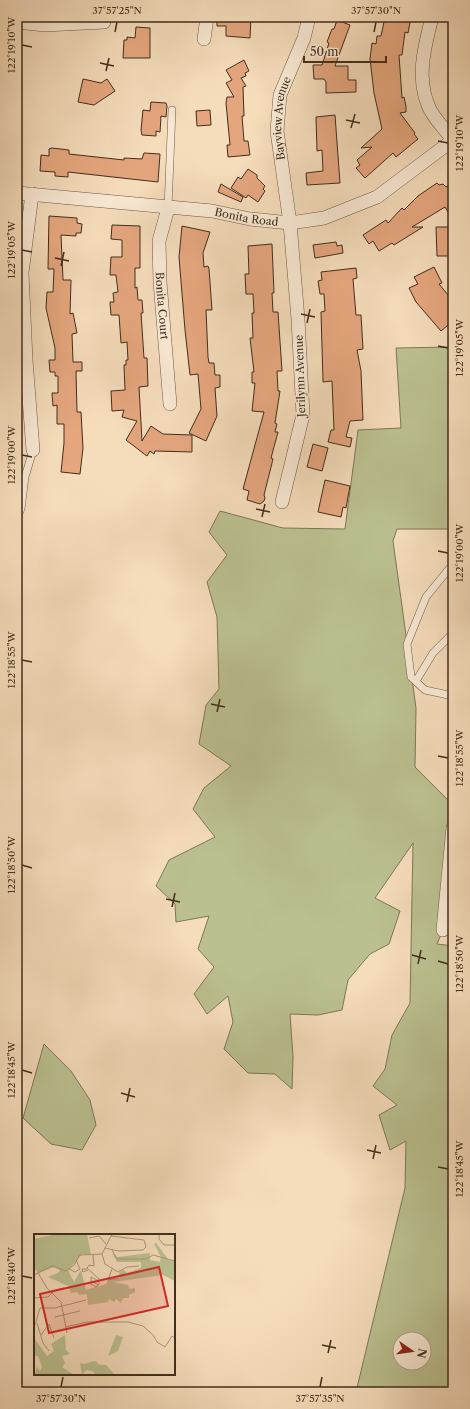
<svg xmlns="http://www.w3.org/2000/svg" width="470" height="1409" viewBox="0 0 470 1409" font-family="'Libre Caslon Text',serif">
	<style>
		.green { fill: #bbc090; stroke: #7e7756; fill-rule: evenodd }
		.building { fill: #e5a67e; stroke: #412e1d }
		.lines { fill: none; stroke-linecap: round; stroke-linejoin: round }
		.service-casing { stroke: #6e5a44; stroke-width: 8 }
		.minor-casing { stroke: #6e5a44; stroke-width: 14 }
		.service { stroke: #f8e8d3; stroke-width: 7 }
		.minor { stroke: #f8e8d3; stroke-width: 13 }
		.ticks { fill: none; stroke: #412e1d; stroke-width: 1.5 }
		.labels { text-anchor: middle; stroke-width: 3; stroke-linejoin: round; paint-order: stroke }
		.street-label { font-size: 11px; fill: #412e1d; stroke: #f8e8d3 }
		.inset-road { fill: none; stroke: #ad967c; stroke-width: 1 }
		.view { fill: #d62828; fill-opacity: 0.15; stroke: #d62828; stroke-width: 2 }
		.inset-edge { fill: none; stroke: #412e1d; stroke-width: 2 }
		.neatline { fill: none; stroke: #412e1d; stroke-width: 1.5 }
		.ticks-label { font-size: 10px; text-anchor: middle; fill: #412e1d }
	</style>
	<rect width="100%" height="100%" fill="#f5dcbb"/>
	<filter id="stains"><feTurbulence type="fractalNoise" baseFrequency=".005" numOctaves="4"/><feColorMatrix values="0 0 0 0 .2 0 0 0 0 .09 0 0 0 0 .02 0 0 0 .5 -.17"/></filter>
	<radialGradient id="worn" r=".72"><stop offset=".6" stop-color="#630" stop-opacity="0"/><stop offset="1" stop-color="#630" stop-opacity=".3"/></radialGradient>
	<path class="green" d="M453 347V529H397L393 541 416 708 415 767 453 805V828L443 930 437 944 453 946V1392H356L405 1188 406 1141 390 1150 379 1115 397 1105 373 1086 385 1069 392 1035 410 1003 413 843 375 898 400 911 389 944 370 954 348 980 342 1010 318 1015 290 1014 293 1057 292 1089 275 1074 248 1073 224 1049 233 1022 228 996 207 1014 194 994 214 967 198 949 209 916 176 922 175 904 156 886 169 860 215 837 193 809 204 788 231 766 199 744 206 705 219 689 217 617 207 582 227 555 209 532 220 511 283 528 345 529 358 430 401 428 396 348ZM400 1339H424V1363H400Z
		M44 1044 71 1071 90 1100 96 1125 82 1150 51 1144 23 1118Z"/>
	<path class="building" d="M217 17H251L250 38 226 36V26H217Z
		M385 17H411L408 33 405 32 402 55H399L402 98 404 97 406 106V112L400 113 415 133 414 134 418 139 396 157 393 153 365 178 356 168 360 165 357 160 372 147 361 148 382 129 374 93 370 59 372 43 376 44 377 36H381Z
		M337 20 350 25 335 66H348V80H356V92L326 93V82L324 79H314L313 65H322L329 43 327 42 332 29H334Z
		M136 27 150 28V58H123L124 40H127V37L135 38Z
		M244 60 249 71 245 73 246 76 241 78 246 86 243 87 244 116H242L244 141H248L250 155 228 157 227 145H230L226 103 227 97H234L226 83 232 80 226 70Z
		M83 79 101 83 107 79 115 91 94 105 78 102Z
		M151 102 166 103 167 106 166 117 161 116 160 132 156 131V136L142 135 141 130 143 110 150 111Z
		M210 110 211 125 197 126 196 111Z
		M335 115 340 183 307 185 306 173 323 171 322 150 317 151 316 117Z
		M52 148 69 150V154L124 160V158L142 159 144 153 160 154 158 182 68 172V177L55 176V172L40 171 41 155 49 156V149Z
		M248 169 257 175V178L265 186 263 189 265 191 258 202 248 195 246 198 231 188 238 177 241 179Z
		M437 183 439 185 443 184 446 187 453 183V220L445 207 412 227H423L394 245 392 243 379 251 373 241 369 244 363 235 386 220 388 223 402 208 404 210 418 196Z
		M221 184 243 197 241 202 218 192Z
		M49 216 77 218V223L82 224 81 233H76V236L61 235 63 280H71L70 314 73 313 77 333 72 334 73 362H82V371H76L77 412H81L83 448 80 474 61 472 64 443V424H57V405L53 406 52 393H58V376H55V372H50L49 360H55V348L46 308 47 292H53L54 269H48Z
		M112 225 140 226V268H135V288L137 287 138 300H142L143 313H141L144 358H147L148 386 139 387 142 441 151 426 163 434 192 435V452L155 451 154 454 150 451 147 456 126 440 137 421 122 417 124 410 112 411 111 391 125 390 124 365H126V360H128L127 342 121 343 119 315H111L110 302H114L113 293 118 292 116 275H110L111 257H122V240L111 239Z
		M182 226 210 232 203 253 204 267 208 266 209 269 212 310H206L208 357 209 363H214L215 375H220V387L215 388 217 416 206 441 189 433 201 409 198 374 190 375 185 330 179 257Z
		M436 227H453L451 256H437Z
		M336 242 337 246 342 245 343 253 315 258 313 245Z
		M272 244 274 293H272L273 312H278L282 371H277L278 391H280L275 423 277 424 275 432H278L271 458 273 459 264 495 265 498 264 501 260 504 247 500 249 491 243 489 264 412 252 411 255 383H252V372H254L250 338H253L252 313H254L253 294H246L245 274H249L248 246Z
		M434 267 442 283 439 284 453 301V321L441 331 416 302 409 288 418 284 414 277Z
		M356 268 357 278 353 279 356 315H361L363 349 357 350 361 371 363 420 350 421 346 437 352 438 350 447 328 442 331 430H334L332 381 323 382 321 312 325 311 324 294H320L318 281 322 280 321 272Z
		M313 444 328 448 322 471 307 467Z
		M325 480 350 486 346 508 343 507 341 517 318 512Z"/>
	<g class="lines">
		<defs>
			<path id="service" d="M168 208 172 110
				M17 518 21 509 25 477 33 450
				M453 564 426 597 407 644 411 677 425 690 453 696
				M416 681 433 653 453 633"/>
			<g id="minor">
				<path d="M432 17C425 46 416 76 428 105 432 117 445 129 453 140"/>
				<path d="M17 22 45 25 104 22 105 17"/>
				<path d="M204 39 207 17"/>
				<path id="s1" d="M17 193 212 211 250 219 290 223 324 218 377 197 453 140"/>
				<path d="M32 194 22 273 26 360 33 450"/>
				<path id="s2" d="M168 208 159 241 160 282 170 404"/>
				<path id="s3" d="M282 502 303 415 298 319 290 223 277 131 280 95 304 38 309 17"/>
				<path d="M443 930 453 828"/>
			</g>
		</defs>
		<use href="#service" class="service-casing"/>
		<use href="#minor" class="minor-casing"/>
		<use href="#service" class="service"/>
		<use href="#minor" class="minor"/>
	</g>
	<path class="ticks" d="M115 32 117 22M374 32 376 22M22 45 32 47M100 63 114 66M106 71 109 58M346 120 360 123M351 128 355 114M438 141 448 143M22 250 32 252M55 258 69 261M61 266 64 252M301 314 315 317M307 323 310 309M438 346 448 348M22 455 32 457M256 509 270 512M262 517 265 504M438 551 448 553M22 660 32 662M211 704 225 707M217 712 220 699M438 756 448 758M22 865 32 868M166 899 180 902M172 907 175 893M412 955 426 959M438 961 448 964M418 964 421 950M22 1070 32 1073M121 1093 135 1097M127 1102 130 1088M367 1150 381 1153M373 1159 376 1145M438 1167 448 1169M22 1276 32 1278M322 1345 336 1348M328 1353 331 1340M61 1387 63 1377M320 1387 322 1377"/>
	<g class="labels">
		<g class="street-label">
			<text dy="4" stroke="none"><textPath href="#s3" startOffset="388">Bayview Avenue</textPath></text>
			<text dy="4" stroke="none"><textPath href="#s1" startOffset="231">Bonita Road</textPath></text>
			<text dy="4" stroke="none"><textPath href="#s2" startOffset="99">Bonita Court</textPath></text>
			<text transform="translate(300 376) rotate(-92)" y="4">Jerilynn Avenue</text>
		</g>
	</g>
	<g transform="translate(34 1234)">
		<rect width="141" height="141" fill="#f5dcbb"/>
		<path d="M23 0H53L57 21 48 20 34 36 40 48 47 36 52 56 72 50 74 46 86 44 85 38 90 36 93 39 107 34V28H83L78 19 83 23 116 19V26L126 28 127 23 120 10 122 9 134 25 141 27V47L129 41 79 48 94 51 95 55 101 54V58L95 61V64H89L87 69 82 65 80 68 75 65 74 68 54 71 53 60 45 61 43 58 37 59 34 52 14 43 24 39 26 36 20 33 4 39 0 33V5ZM31 101 32 116 36 120 28 122 31 129 28 133 40 141H0L3 133 6 137 8 133 4 122H0V104L13 122 20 117 17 110ZM82 101 89 103 88 106 84 117 74 122ZM61 127 66 131H72L81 141H61L59 137 52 136 48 141 46 129 50 130Z" fill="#bbc090"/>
		<path class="inset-road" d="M125 0V5L130 11H141M55 4 65 2 72 10M71 14 84 17 109 16 112 13 110 6 77 2M78 16 83 25H112L119 21 141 27M68 20 71 30 84 38 93 33 105 32M35 35 41 38 46 35 42 26M53 35H48L49 38 54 36M78 35 74 46 85 44M4 39 13 54 27 68 33 99M0 41 18 32 32 37 40 31 46 21 68 20 78 0M63 46 57 43V47L65 51M55 49 62 53 65 50V45L53 34 55 31 60 32 59 21M0 64 14 63 21 56 30 54M21 83 46 77M3 89 9 109 15 117M31 93 53 88H94L109 92 119 101 123 108 131 113 138 102 141 104M0 94 6 74H21L52 66M7 101 15 90 20 104"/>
		<path class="view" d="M125 33 134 72 15 99 6 60Z"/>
		<rect width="141" height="141" class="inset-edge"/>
	</g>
	<rect width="470" height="1409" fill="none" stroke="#f5dcbb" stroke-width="44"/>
	<g transform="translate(412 1351) rotate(103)"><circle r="19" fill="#f8e8d3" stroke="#af9e8a"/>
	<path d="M0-3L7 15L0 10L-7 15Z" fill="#8f2418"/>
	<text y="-6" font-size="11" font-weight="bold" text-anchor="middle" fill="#412e1d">N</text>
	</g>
	<path d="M304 56v6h82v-6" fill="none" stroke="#412e1d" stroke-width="2"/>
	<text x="310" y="56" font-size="12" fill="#412e1d" stroke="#f8e8d3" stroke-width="3" paint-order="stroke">50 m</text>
	<rect x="22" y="22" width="426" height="1365" class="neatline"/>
	<g class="ticks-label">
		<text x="117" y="14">37°57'25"N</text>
		<text x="376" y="14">37°57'30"N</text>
		<text transform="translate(11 45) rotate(-90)" y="4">122°19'10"W</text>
		<text transform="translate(459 143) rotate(-90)" y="4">122°19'10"W</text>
		<text transform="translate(11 250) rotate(-90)" y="4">122°19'05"W</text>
		<text transform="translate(459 348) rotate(-90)" y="4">122°19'05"W</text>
		<text transform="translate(11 455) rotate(-90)" y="4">122°19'00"W</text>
		<text transform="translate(459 553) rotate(-90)" y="4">122°19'00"W</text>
		<text transform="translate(11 660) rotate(-90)" y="4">122°18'55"W</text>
		<text transform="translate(459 758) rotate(-90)" y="4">122°18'55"W</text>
		<text transform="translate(11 865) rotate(-90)" y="4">122°18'50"W</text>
		<text transform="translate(459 964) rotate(-90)" y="4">122°18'50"W</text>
		<text transform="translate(11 1070) rotate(-90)" y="4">122°18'45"W</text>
		<text transform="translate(459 1169) rotate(-90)" y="4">122°18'45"W</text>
		<text transform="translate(11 1276) rotate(-90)" y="4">122°18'40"W</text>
		<text x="61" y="1402">37°57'30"N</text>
		<text x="320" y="1402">37°57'35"N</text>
	</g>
	<rect width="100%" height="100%" filter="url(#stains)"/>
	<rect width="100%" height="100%" fill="url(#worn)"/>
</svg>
